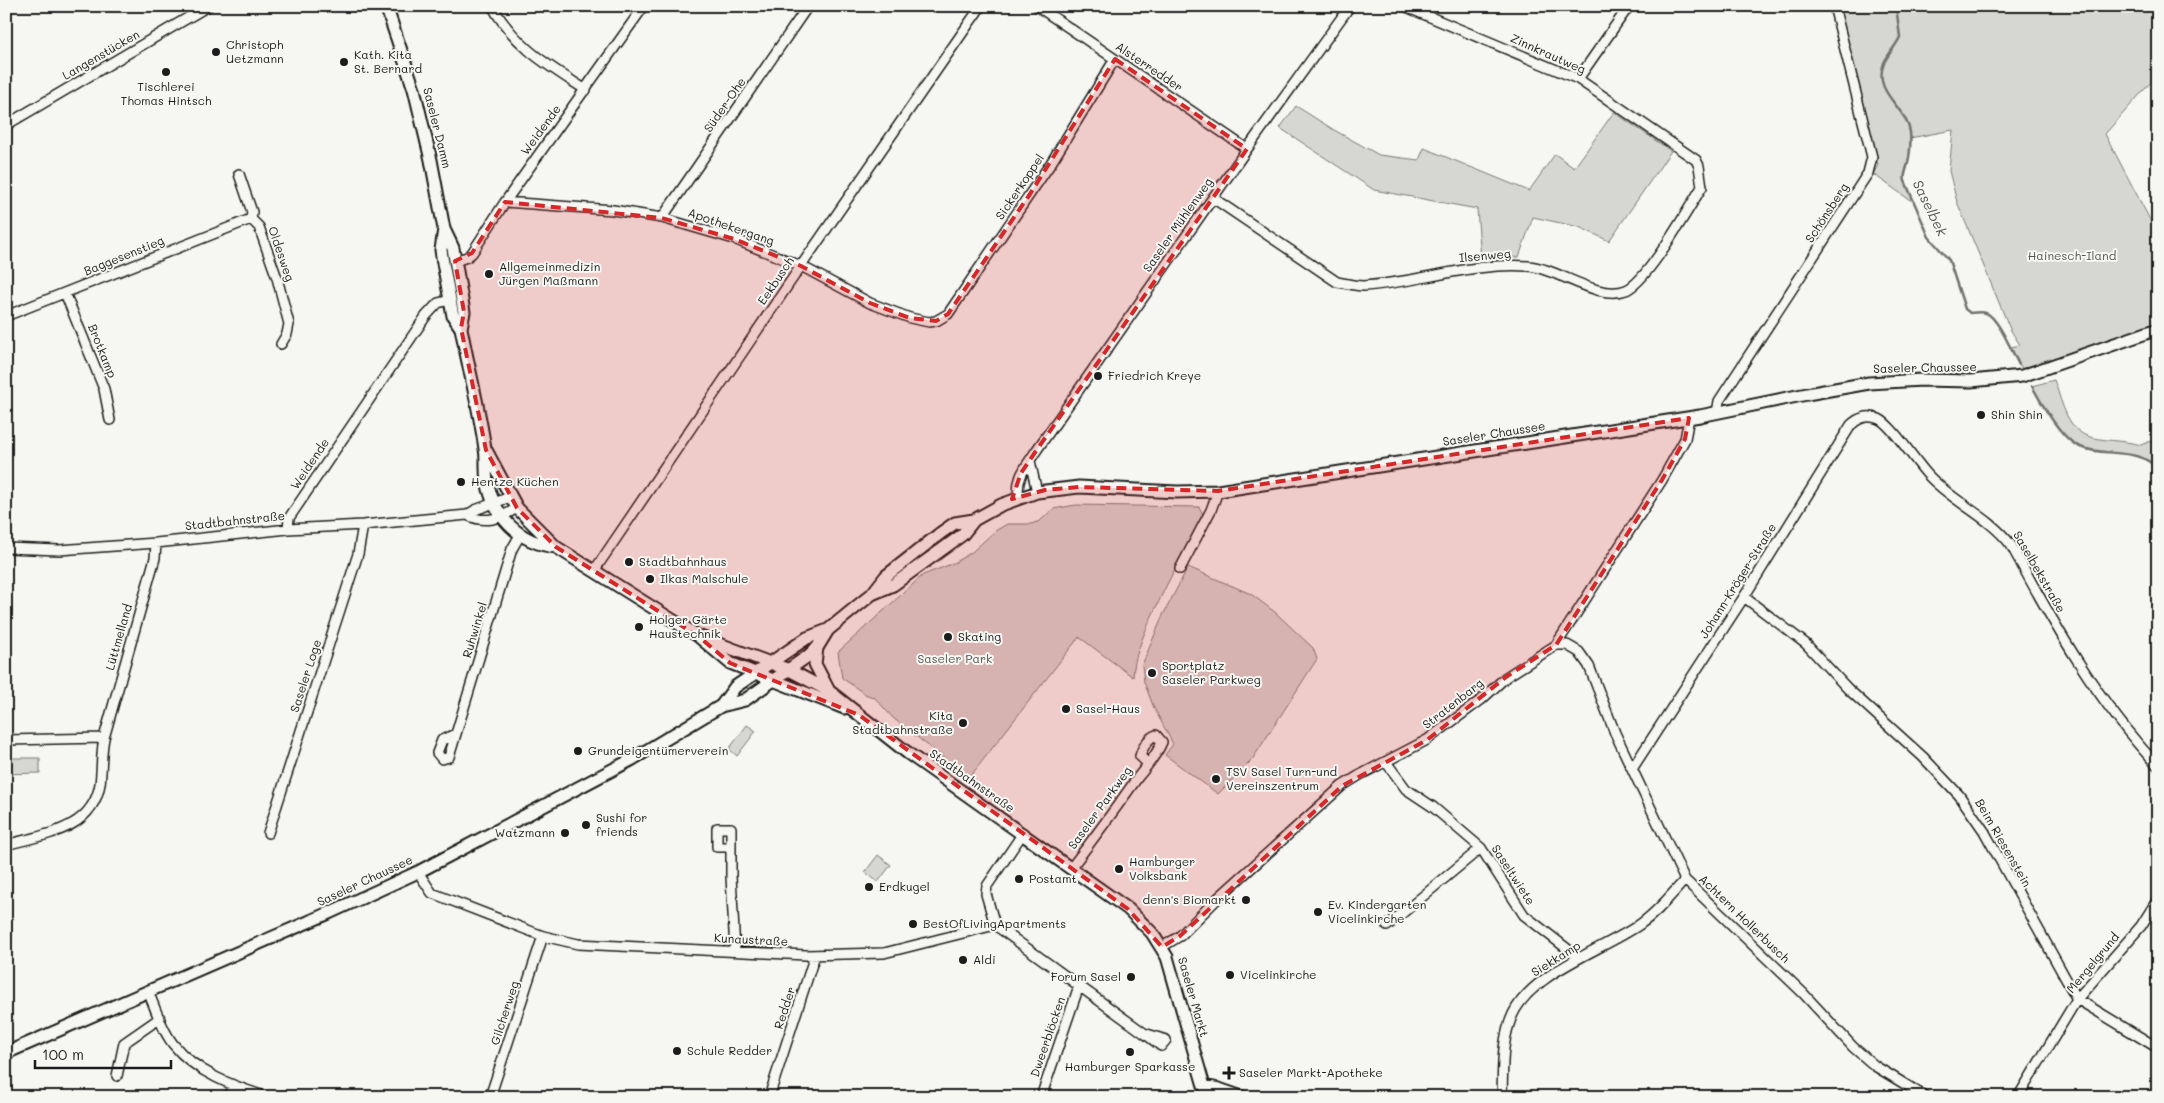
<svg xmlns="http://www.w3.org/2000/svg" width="2164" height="1103" viewBox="0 0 2164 1103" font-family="Mali,sans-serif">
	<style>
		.green { fill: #d6d6d2; stroke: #797977 }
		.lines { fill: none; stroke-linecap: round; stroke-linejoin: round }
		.stream { stroke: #727271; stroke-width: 2.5 }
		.minor-casing { stroke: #1c1c1c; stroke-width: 12 }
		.major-casing { stroke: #1c1c1c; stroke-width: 15 }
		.minor { stroke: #f6f6f2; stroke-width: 9 }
		.major { stroke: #f6f6f2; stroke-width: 11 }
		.marked { fill: #d62828; fill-opacity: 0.2; stroke: #d62828; stroke-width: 4; stroke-dasharray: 10 6; stroke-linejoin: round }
		.poi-dot { fill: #1c1c1c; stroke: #f6f6f2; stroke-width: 2 }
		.labels { text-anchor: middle; stroke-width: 4; stroke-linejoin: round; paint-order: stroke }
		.poi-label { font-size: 12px; fill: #1c1c1c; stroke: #f6f6f2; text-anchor: start }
		.street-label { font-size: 12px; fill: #1c1c1c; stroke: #f6f6f2 }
		.park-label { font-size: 12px; fill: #545453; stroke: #f6f6f2 }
		.water-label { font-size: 14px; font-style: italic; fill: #565654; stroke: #f6f6f2 }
	</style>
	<rect width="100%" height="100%" fill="#f6f6f2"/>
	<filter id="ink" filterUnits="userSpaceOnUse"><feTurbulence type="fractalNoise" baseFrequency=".02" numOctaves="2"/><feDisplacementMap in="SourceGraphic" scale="10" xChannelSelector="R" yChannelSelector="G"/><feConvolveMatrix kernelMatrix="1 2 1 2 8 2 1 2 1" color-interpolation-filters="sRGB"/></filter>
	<g filter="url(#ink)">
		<path class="green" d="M1836 6H2158V74L2105 134 2158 235V327L2023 371 2011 347 2020 345 2010 329 1957 202 1949 171 1953 130 1910 138 1909 156 1904 178 1914 200H1910L1873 174 1878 165Z
			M1296 106 1334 130 1379 155 1419 160 1424 148 1529 191 1555 154 1574 168 1614 112 1671 151 1609 241 1579 227 1533 217 1519 257 1481 259 1477 209 1374 190 1280 128Z
			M2054 380C2061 398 2066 428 2087 436 2100 441 2124 440 2141 445L2158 438V469C2139 447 2104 457 2080 447 2061 439 2042 404 2032 386Z
			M1076 505 1199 507 1203 514C1185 549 1167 583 1151 618 1143 637 1134 656 1133 677L1079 637 969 778 893 718 875 698 865 694 842 678 838 652 923 575 954 563 972 552 995 531 1007 524H1031L1040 521 1053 509Z
			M1188 567 1251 594 1276 613 1313 648 1317 659 1252 760 1218 794 1165 755 1173 744 1154 708 1144 682 1142 665 1163 615Z
			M747 725 756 731 737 756 729 749Z
			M6 758H40V773L6 774Z
			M878 855 891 865 878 882 865 872Z"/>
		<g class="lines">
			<path class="stream" d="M1896 6 1900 37C1896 46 1888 54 1884 63 1872 93 1906 106 1910 132 1911 141 1910 154 1908 163 1907 169 1903 175 1905 181L1929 237 1949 260 1965 309 1970 313C1975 313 1981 311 1986 313 1998 317 2013 354 2019 365
				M2032 386C2042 404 2061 439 2080 447 2104 457 2139 447 2158 469"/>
			<defs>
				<path id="minor" d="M492 6C517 48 546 64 586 90
					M1037 6 1247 149
					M1578 79 1629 6
					M6 125 208 6
					M239 174 252 212 251 219
					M1213 198 1337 282C1345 283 1354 286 1363 286 1418 283 1472 262 1528 266 1558 268 1597 301 1626 290 1647 282 1688 209 1702 187L1699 166 1696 160 1578 79 1404 6
					M505 202 613 210 662 218 734 239 801 266 870 303 910 318 929 322 936 321 948 314 1051 163 1115 59
					M662 218 808 6
					M251 219 259 227 277 278 289 324 287 334 281 344
					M455 261 467 257 472 253 505 202 644 6
					M65 293 104 389 110 420
					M6 316 251 219
					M1717 413 1719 401 1868 173 1872 157 1834 6
					M1030 461 1037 492
					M1019 498C1015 478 1026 467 1036 451L1247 149 1350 6
					M467 515C486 524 499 519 517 508
					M288 529 289 518 426 316 438 303 450 300
					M6 548 59 550 156 543 288 529 363 525 467 515 475 510 510 497
					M1180 569 1211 510 1218 491
					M594 571 801 266 981 6
					M1744 597 1806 644 1848 689 1923 757 1959 795 1984 831 2077 999 2158 1048
					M1556 645H1567L1579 652 1589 666 1615 733 1685 880 1803 993 1853 1047 1875 1066 1926 1097
					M456 734 442 740 437 753 442 759 449 757 512 549 520 535
					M104 738 155 558 156 543
					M6 740 104 738C101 753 102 769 100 784 92 831 44 834 6 845
					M1386 762 1406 789 1433 807 1481 848 1524 915 1579 958
					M1632 769 1744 597 1851 425C1858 418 1868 414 1879 419 1892 425 1915 461 1927 474 1952 502 1988 515 2011 545 2052 621 2098 703 2158 766
					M268 833 358 554 363 525
					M731 847H717V828H731V876L735 951
					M1071 868C1094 838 1116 808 1138 777 1146 767 1157 755 1162 742L1156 735C1149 737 1142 748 1140 756L1148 764
					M418 872 432 893 543 936 578 944 806 955 884 953 995 925
					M995 925 1144 1033 1166 1040 1161 1046 1144 1033
					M995 925 986 894 987 886 1023 833
					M1387 926 1481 848
					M1162 947 1180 936 1218 898 1342 786 1360 775 1427 740 1481 700 1506 677 1556 645 1662 480 1685 439 1689 418
					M148 991C155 1008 162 1030 173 1044 196 1073 233 1086 267 1097
					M117 1076 124 1043 160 1018
					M229 1097 233 1086
					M490 1097 543 936
					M769 1097 815 955
					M1041 1097 1079 986
					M1502 1097C1503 1069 1501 1040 1513 1014 1532 973 1602 950 1639 925 1657 913 1670 896 1685 880
					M2018 1097 2077 999 2141 926 2158 899"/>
				<path id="major" d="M386 6 414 89 431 160 444 229 453 248 464 312 461 328
					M444 229 441 250 443 263 453 316 461 328 464 343C471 378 480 413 485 449 487 459 485 469 487 480 493 516 519 543 556 547
					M486 450 517 508 556 547 698 636 730 663 844 708
					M872 594 893 585 962 535 974 520 1001 505 1037 492 1079 487 1177 492 1218 491 1700 416 1807 394 1869 383 1922 380 1971 381 2022 376 2158 329
					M698 636 789 670 829 691 909 754 1128 909 1152 933 1167 957 1204 1086 1219 1089 1242 1097
					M817 648 815 664 828 689
					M721 706 735 687 807 638 828 630 872 594 886 576 942 532 955 523 974 520
					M6 1053 329 913 418 872 631 760 721 706 745 700 808 656 817 648 828 630"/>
			</defs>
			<use href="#minor" class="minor-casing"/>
			<use href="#major" class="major-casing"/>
			<use href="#minor" class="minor"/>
			<use href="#major" class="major"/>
		</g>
	</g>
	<path class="marked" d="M1115 59 1247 149 1036 451 1021 473 1012 499 1045 490 1079 487 1218 491 1689 418 1685 439 1662 480 1556 645 1506 677 1427 740 1342 786 1180 936 1162 947 1128 909 859 715 730 663 698 636 556 547 517 508 486 450 461 328 464 312 455 261 472 253 505 202 662 218 734 239 801 266 870 303 910 318 936 321 948 314 1030 194Z"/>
	<g class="poi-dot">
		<circle cx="216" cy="52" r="5"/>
		<circle cx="344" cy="62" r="5"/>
		<circle cx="166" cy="72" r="5"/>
		<circle cx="489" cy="274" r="5"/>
		<circle cx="1098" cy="376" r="5"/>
		<circle cx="1981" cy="415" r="5"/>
		<circle cx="461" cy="482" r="5"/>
		<circle cx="629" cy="562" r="5"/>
		<circle cx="650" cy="579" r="5"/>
		<circle cx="639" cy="627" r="5"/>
		<circle cx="948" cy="637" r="5"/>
		<circle cx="1152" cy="673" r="5"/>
		<circle cx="1066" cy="709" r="5"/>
		<circle cx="963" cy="723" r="5"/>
		<circle cx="578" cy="751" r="5"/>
		<circle cx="1216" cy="779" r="5"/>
		<circle cx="586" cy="825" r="5"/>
		<circle cx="565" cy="833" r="5"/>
		<circle cx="1119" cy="869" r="5"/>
		<circle cx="1019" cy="879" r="5"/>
		<circle cx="869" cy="887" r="5"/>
		<circle cx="1246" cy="900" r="5"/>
		<circle cx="1318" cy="912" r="5"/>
		<circle cx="913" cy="924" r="5"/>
		<circle cx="963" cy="960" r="5"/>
		<circle cx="1230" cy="975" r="5"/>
		<circle cx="1131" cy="977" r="5"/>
		<circle cx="677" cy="1051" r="5"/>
		<circle cx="1130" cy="1052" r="5"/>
		<path d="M1226.5 1065.5h5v5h5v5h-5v5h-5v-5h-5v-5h5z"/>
	</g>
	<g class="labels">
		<g class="poi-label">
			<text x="226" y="49">Christoph<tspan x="226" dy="14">Uetzmann</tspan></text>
			<text x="354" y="59">Kath. Kita<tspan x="354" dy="14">St. Bernard</tspan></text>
			<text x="166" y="91" text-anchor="middle">Tischlerei<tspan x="166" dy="14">Thomas Hintsch</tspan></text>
			<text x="499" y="271">Allgemeinmedizin<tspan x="499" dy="14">Jürgen Maßmann</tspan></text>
			<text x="1108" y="380">Friedrich Kreye</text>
			<text x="1991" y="419">Shin Shin</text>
			<text x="471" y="486">Hentze Küchen</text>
			<text x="639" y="566">Stadtbahnhaus</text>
			<text x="660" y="583">Ilkas Malschule</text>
			<text x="649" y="624">Holger Gärte<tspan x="649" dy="14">Haustechnik</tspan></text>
			<text x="958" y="641">Skating</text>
			<text x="1162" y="670">Sportplatz<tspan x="1162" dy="14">Saseler Parkweg</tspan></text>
			<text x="1076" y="713">Sasel-Haus</text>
			<text x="953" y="720" text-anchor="end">Kita<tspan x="953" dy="14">Stadtbahnstraße</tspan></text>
			<text x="588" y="755">Grundeigentümerverein</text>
			<text x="1226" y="776">TSV Sasel Turn-und<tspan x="1226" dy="14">Vereinszentrum</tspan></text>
			<text x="596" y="822">Sushi for<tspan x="596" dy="14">friends</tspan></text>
			<text x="555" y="837" text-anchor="end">Watzmann</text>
			<text x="1129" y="866">Hamburger<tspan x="1129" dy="14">Volksbank</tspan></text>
			<text x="1029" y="883">Postamt</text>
			<text x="879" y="891">Erdkugel</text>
			<text x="1236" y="904" text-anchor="end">denn's Biomarkt</text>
			<text x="1328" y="909">Ev. Kindergarten<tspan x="1328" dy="14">Vicelinkirche</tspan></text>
			<text x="923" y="928">BestOfLivingApartments</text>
			<text x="973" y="964">Aldi</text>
			<text x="1240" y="979">Vicelinkirche</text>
			<text x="1121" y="981" text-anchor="end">Forum Sasel</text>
			<text x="687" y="1055">Schule Redder</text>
			<text x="1130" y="1071" text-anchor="middle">Hamburger Sparkasse</text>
			<text x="1239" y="1077">Saseler Markt-Apotheke</text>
		</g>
		<g class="street-label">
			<text transform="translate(1548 54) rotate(24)" y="4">Zinnkrautweg</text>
			<text transform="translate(101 55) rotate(-30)" y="4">Langenstücken</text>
			<text transform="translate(1149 67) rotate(34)" y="4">Alsterredder</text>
			<text transform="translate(725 105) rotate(-55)" y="4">Süder-Ohe</text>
			<text transform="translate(437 128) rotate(76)" y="4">Saseler Damm</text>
			<text transform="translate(541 130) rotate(-54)" y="4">Weidende</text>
			<text transform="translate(1020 187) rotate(-56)" y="4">Sickerkoppel</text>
			<text transform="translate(1827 213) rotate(-57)" y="4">Schönsberg</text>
			<text transform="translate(1178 225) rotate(-55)" y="4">Saseler Mühlenweg</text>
			<text transform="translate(731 227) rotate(19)" y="4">Apothekergang</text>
			<text transform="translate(281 254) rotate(71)" y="4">Oldesweg</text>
			<text transform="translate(124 256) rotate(-22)" y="4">Baggesenstieg</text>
			<text transform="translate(1485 256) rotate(-5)" y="4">Ilsenweg</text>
			<text transform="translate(776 281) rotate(-56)" y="4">Eekbusch</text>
			<text transform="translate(102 351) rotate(68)" y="4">Brotkamp</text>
			<text transform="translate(1925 368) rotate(-1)" y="4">Saseler Chaussee</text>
			<text transform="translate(1494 434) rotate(-9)" y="4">Saseler Chaussee</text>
			<text transform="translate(310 464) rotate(-56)" y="4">Weidende</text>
			<text transform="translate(235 521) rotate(-6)" y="4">Stadtbahnstraße</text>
			<text transform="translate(2039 572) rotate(60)" y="4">Saselbekstraße</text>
			<text transform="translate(1738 581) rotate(-58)" y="4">Johann-Kröger-Straße</text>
			<text transform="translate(475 630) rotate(-73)" y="4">Ruhwinkel</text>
			<text transform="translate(119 637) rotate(-74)" y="4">Lüttmelland</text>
			<text transform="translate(306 676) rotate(-72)" y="4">Saseler Loge</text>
			<text transform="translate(1453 704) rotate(-38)" y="4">Stratenbarg</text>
			<text transform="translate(972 781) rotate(35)" y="4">Stadtbahnstraße</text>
			<text transform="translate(1100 808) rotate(-54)" y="4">Saseler Parkweg</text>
			<text transform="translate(2003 843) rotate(60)" y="4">Beim Riesenstein</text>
			<text transform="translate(1513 875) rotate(57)" y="4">Saseltwiete</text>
			<text transform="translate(365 881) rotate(-25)" y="4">Saseler Chaussee</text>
			<text transform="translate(1744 919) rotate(44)" y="4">Achtern Hollerbusch</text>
			<text transform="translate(751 940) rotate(3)" y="4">Kunaustraße</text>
			<text transform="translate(1556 959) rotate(-32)" y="4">Siekkamp</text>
			<text transform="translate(2093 963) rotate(-50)" y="4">Mergelgrund</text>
			<text transform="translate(1193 997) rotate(74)" y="4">Saseler Markt</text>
			<text transform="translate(785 1008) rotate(-72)" y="4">Redder</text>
			<text transform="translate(505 1013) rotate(-72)" y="4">Gilcherweg</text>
			<text transform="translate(1048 1037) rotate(-71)" y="4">Dweerblöcken</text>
		</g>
		<g class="park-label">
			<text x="2072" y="260">Hainesch-Iland</text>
			<text x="955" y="663">Saseler Park</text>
		</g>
		<g class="water-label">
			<text transform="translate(1930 208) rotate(64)" y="5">Saselbek</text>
		</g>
	</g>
	<rect width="2164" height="1103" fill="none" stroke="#f6f6f2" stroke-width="25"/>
	<rect x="12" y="12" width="2139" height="1078" fill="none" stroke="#1c1c1c" stroke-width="2" filter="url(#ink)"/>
	<path d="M35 1060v8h136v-8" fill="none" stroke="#1c1c1c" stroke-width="2.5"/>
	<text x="42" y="1060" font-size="15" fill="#1c1c1c" stroke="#f6f6f2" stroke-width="4" paint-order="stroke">100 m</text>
</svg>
